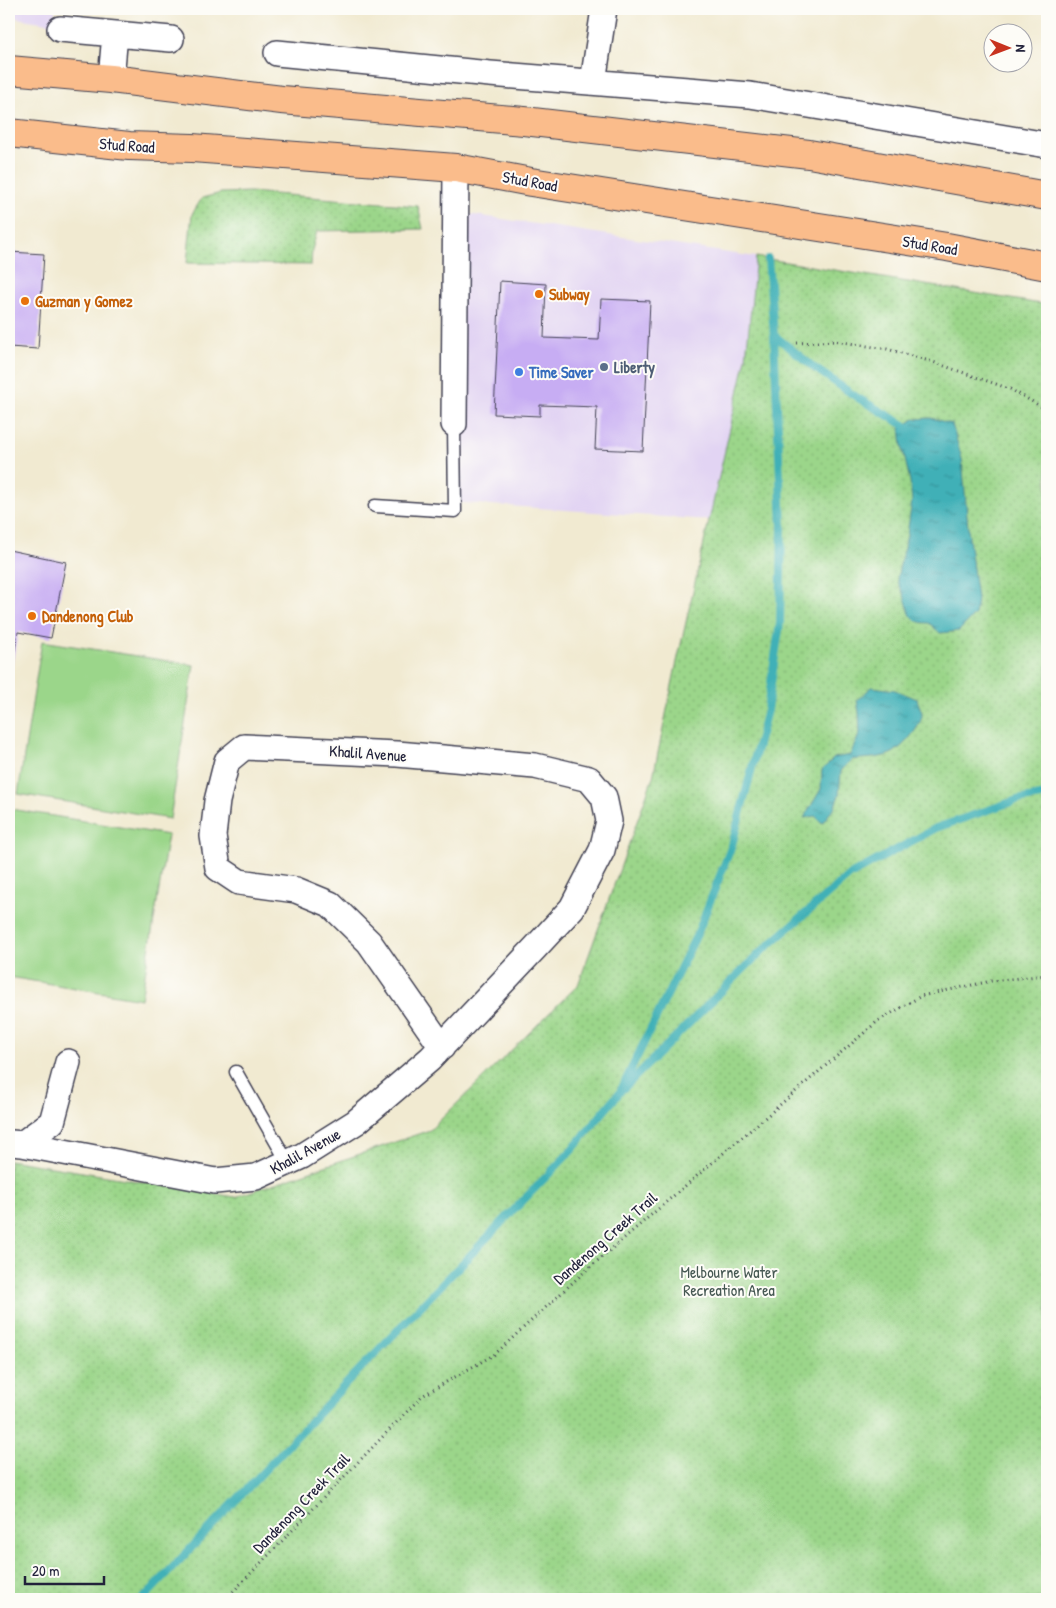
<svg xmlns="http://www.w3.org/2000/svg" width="1056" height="1608" viewBox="0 0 1056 1608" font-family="'Patrick Hand',sans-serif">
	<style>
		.built { fill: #e2d4f3 }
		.green { fill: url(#green-dots); stroke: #5e7c62 }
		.pitch { fill: #9bd68a; stroke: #5e7c62 }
		.water { fill: url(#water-ripples); stroke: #306979 }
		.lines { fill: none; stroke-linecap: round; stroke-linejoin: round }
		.stream { stroke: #3fb0b7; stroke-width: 8 }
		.building { fill: #c7adf3 }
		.lane-casing { stroke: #414052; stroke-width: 15 }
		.street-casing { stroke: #414052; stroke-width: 28 }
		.highway-casing { stroke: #414052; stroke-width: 30 }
		.path { stroke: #414052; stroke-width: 3; stroke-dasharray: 1 4; stroke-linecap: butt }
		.lane { stroke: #fff; stroke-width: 12 }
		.street { stroke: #fff; stroke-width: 25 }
		.highway { stroke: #fabc8b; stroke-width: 28 }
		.food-dot { fill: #e8710a; stroke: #fdfcf7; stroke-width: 2 }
		.service-dot { fill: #5c6f8a; stroke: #fdfcf7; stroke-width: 2 }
		.shop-dot { fill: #3f7fe0; stroke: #fdfcf7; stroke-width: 2 }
		.labels { text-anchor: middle; stroke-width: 4; stroke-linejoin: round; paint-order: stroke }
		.street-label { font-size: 16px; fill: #22223b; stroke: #fdfcf7 }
		.food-label { font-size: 16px; font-weight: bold; fill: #c56008; stroke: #fdfcf7; text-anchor: start }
		.service-label { font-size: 16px; font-weight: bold; fill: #4e5e75; stroke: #fdfcf7; text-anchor: start }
		.shop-label { font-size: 16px; font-weight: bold; fill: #366cbe; stroke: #fdfcf7; text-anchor: start }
		.park-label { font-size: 16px; fill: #465853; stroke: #fdfcf7 }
	</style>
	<defs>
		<pattern id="green-dots" width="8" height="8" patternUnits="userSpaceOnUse" patternTransform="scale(1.25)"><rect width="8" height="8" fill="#9bd68a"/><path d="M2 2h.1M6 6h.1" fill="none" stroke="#85b778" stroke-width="1.8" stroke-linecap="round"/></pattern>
		<pattern id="water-ripples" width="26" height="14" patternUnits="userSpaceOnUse" patternTransform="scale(1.25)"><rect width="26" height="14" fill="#3fb0b7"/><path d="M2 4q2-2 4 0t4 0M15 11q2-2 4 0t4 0" fill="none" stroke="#348f96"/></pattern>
	</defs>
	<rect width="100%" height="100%" fill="#fdfcf7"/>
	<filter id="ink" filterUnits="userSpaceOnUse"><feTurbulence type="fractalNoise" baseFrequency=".02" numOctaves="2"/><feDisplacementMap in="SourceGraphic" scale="10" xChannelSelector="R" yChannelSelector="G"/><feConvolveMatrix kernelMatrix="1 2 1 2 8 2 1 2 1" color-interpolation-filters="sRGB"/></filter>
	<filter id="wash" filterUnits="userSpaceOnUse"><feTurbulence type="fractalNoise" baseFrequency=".0096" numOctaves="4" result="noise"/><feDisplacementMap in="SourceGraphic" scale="20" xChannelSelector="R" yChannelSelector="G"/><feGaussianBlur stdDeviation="1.12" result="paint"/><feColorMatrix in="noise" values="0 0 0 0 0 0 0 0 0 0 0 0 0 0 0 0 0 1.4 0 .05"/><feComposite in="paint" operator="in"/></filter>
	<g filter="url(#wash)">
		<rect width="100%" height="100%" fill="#f1ead1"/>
		<path class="built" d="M9 9H55L54 24 9 17Z
			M448 211 756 257 746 358 709 520 450 502Z"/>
		<path class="green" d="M250 192 418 206 423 229 317 231 312 250 311 265 187 263 192 214 202 198 221 193Z
			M756 257 1047 305V1599H9V1160L235 1197 430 1130 578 985 653 777 676 666 746 358Z"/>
		<path class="pitch" d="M42 641 194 665 170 819 18 794Z
			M11 809 168 835 141 999 9 977V824Z"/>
		<path class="water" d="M931 418 952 424 962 459 969 538 977 599 975 614 959 631 940 633 929 623C906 623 911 610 903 593 901 588 898 584 897 578L907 535 912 501 910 481 902 446 900 428 914 419Z
			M872 687 895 690 917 699C918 704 922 710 922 715 921 727 901 750 890 754 878 759 863 758 851 760L841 771 839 795 834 808 822 823 815 816 804 818 821 789 822 770 834 758 850 755 860 733 859 712 857 700Z"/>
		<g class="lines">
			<path class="stream" d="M774 335 816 369 858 398 904 425
				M624 1088 761 952 850 875 936 828 1017 800 1047 795
				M143 1599 362 1367 572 1150 620 1092 698 932 732 845 767 710 780 623 782 527 774 335 768 259"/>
		</g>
		<g id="blocks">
			<path class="building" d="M9 252 44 254 38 349 9 347Z
				M500 281 546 284 544 338 599 340 601 299 650 301 643 451 595 449 597 407 540 405V416L494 414Z
				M9 550 66 562 51 638 18 632 10 677Z"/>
		</g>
	</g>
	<g filter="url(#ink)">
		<use href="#blocks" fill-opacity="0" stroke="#414052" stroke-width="1"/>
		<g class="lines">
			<defs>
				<path id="lane" d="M375 506 455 511 454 424
					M236 1072 288 1163"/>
				<path id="street" d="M60 29 171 39
					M277 53 490 74 750 95 1047 145
					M111 79 115 34
					M593 82 604 9
					M454 424 456 168
					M11 1143 22 1144 52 1122 68 1062
					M22 1144 215 1181 256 1177 302 1156 356 1122 430 1059 535 948 572 908 602 850 609 821 604 797 589 779 535 766 397 754 244 747 227 761 217 801 213 836 218 868 239 882 296 890 330 904 369 942 442 1047"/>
				<path id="highway" d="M9 70 111 79 282 100 524 121 809 154 1047 196
					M9 133 129 146 192 148 456 168 531 182 947 247 1047 266"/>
			</defs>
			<use href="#lane" class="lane-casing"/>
			<use href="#street" class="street-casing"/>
			<use href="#highway" class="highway-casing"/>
			<path class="path" d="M797 343 835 341 887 349 933 362 1010 389 1047 410
				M226 1599 422 1396 495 1354 582 1274 878 1021 921 996 991 981 1047 975"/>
			<use href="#lane" class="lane"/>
			<use href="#street" class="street"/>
			<use href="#highway" class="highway"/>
		</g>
	</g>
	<g class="food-dot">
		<circle cx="539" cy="294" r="5"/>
		<circle cx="25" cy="301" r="5"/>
		<circle cx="32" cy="616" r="5"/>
	</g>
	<circle class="service-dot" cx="604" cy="367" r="5"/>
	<circle class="shop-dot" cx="519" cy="372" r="5"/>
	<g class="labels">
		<g class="street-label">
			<text transform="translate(127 145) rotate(4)" y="6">Stud Road</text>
			<text transform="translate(530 181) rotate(10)" y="6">Stud Road</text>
			<text transform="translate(930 245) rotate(9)" y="6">Stud Road</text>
			<text transform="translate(368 753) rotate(4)" y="6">Khalil Avenue</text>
			<text transform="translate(305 1151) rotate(-29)" y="6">Khalil Avenue</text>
			<text transform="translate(605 1238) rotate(-41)" y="6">Dandenong Creek Trail</text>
			<text transform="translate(301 1503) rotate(-46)" y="6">Dandenong Creek Trail</text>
		</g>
		<g class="food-label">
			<text x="549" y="300">Subway</text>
			<text x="35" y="307">Guzman y Gomez</text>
			<text x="42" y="622">Dandenong Club</text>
		</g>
		<g class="service-label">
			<text x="614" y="373">Liberty</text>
		</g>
		<g class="shop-label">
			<text x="529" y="378">Time Saver</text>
		</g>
		<g class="park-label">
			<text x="729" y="1278">Melbourne Water<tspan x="729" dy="18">Recreation Area</tspan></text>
		</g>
	</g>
	<rect width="1056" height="1608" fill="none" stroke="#fdfcf7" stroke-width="30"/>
	<g transform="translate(1008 48) rotate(91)"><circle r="24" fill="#fdfcf7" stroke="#a5a5ac"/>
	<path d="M0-4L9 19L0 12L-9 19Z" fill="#c8321e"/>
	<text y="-8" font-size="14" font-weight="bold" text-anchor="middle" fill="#22223b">N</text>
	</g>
	<path d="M25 1576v8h79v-8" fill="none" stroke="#22223b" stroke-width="2.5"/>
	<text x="32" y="1576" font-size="15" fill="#22223b" stroke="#fdfcf7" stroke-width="4" paint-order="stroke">20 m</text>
</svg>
